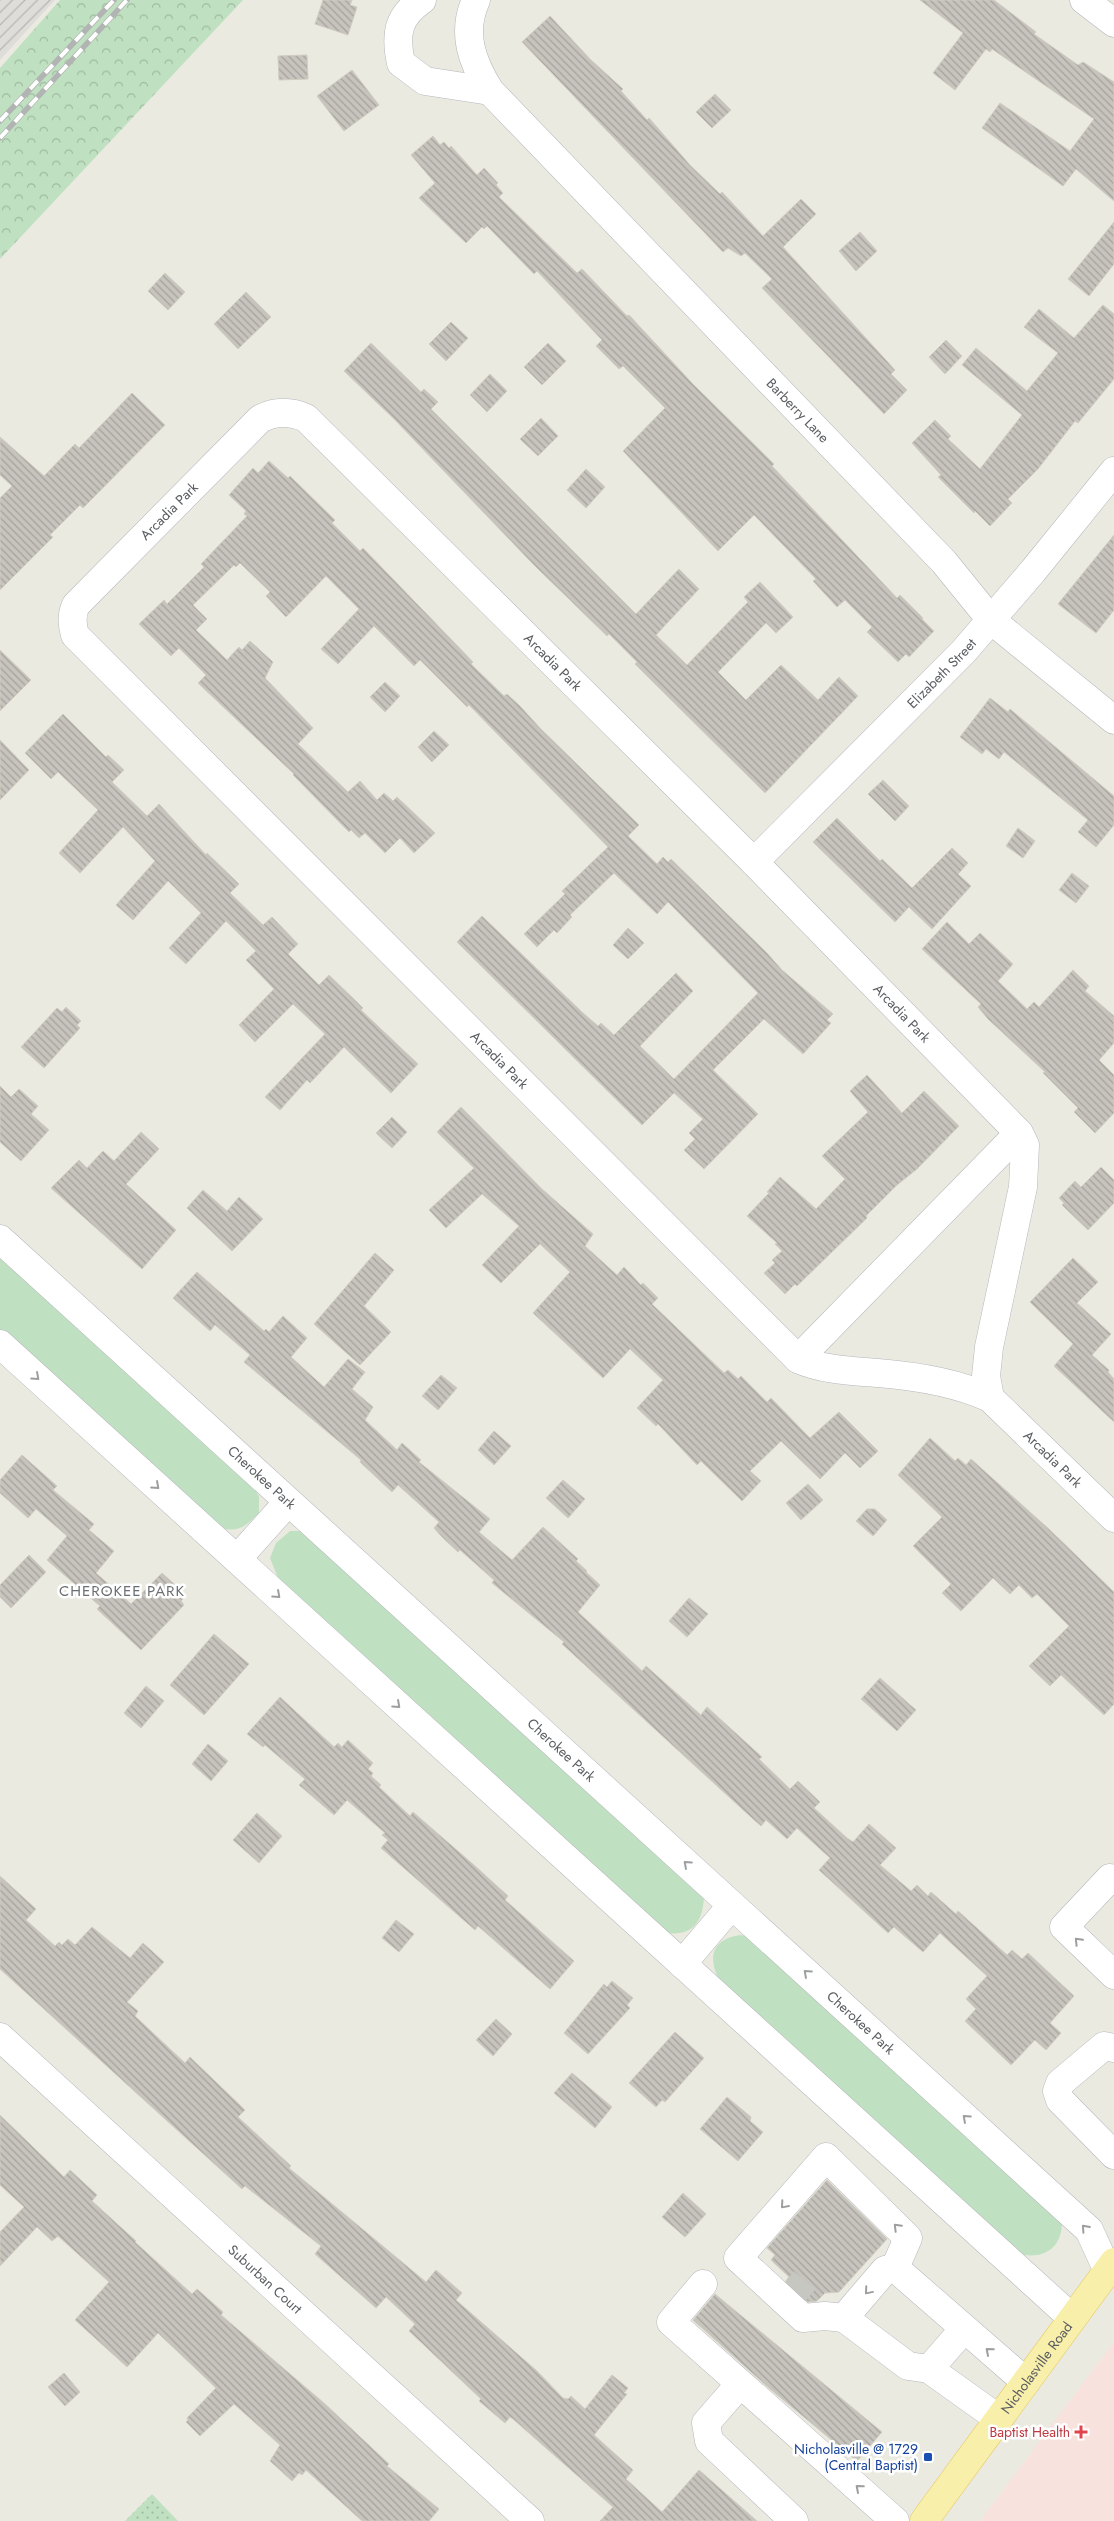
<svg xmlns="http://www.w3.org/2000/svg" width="1114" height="2521" viewBox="0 0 1114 2521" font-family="Jost,sans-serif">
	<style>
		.industrial { fill: url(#industrial-furrows) }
		.medical { fill: #f8e2de }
		.grass { fill: #c0e1c1 }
		.forest { fill: url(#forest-crowns) }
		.garden { fill: url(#garden-dots) }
		.building { fill: url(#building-back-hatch); stroke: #d0ccc0 }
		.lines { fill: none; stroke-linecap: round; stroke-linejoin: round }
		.minor-tunnel { stroke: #c7c7c1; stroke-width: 28; stroke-dasharray: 28 14; stroke-linecap: butt }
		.minor-casing { stroke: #b4b7bb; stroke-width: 29 }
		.major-casing { stroke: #e5c761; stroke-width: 29 }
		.minor { stroke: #fff; stroke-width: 28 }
		.major { stroke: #f8efaa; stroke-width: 28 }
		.rail-casing { stroke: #b2b3b3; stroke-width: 5.5 }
		.rail { stroke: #fff; stroke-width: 4; stroke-dasharray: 11; stroke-linecap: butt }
		.oneway { stroke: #9c9ea0 }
		.health-dot { fill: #e0444e; stroke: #fff; stroke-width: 2 }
		.transit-dot { fill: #1a4fb4; stroke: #fff; stroke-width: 2 }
		.labels { text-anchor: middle; stroke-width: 5; stroke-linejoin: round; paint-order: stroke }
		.street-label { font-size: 14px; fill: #5a5d61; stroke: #fff }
		.health-label { font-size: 14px; fill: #be3a42; stroke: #fff; text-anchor: end }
		.transit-label { font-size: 14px; fill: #164399; stroke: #fff; text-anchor: end }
		.neighbourhood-label { font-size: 15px; letter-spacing: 1px; fill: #6b6f73; stroke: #fff }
	</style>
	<defs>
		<pattern id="industrial-furrows" width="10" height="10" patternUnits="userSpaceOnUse" patternTransform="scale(1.25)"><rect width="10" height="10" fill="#dfddd9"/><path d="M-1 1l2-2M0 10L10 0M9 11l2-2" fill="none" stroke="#b8b6b3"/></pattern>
		<pattern id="forest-crowns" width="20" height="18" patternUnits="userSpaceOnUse" patternTransform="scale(1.25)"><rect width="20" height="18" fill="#c0e1c1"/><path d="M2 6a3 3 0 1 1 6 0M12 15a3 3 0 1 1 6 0" fill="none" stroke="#9fbaa0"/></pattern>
		<pattern id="garden-dots" width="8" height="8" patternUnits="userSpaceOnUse" patternTransform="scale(1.25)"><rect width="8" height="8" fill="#c0e1c1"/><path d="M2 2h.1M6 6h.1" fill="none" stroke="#9fbaa0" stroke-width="1.8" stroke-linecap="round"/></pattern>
		<pattern id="building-back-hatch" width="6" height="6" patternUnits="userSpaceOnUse" patternTransform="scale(1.25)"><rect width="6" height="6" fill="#c7c4be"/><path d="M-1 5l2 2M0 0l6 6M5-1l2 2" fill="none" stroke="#a5a29e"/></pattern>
	</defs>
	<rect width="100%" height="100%" fill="#ebeae1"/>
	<path class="industrial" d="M0 0H55L0 60Z"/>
	<path class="medical" d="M1114 2342V2521H980Z"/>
	<path class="grass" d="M0 1258 249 1481 259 1496V1513C244 1529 233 1535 212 1524L0 1330Z
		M290 1531H300L317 1540 704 1896C703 1921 694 1936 667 1933L278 1578 270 1558 276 1543Z
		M741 1935 754 1938 1062 2222C1062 2246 1047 2258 1024 2255L725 1989C708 1966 706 1939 741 1935Z"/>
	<path class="forest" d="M60 0H243L0 259V68Z"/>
	<path class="garden" d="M152 2494 178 2521H125Z"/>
	<path class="building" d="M323 0H352L350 5 357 7 348 35 315 24Z
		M920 0H994L1036 32 1034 34 1078 65 1083 62 1114 82V201L1076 169 1063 186 982 128 1000 103 1070 151 1094 119 992 49 990 52 986 49 955 90 933 73 963 33Z
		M550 16 591 60 623 89 621 91 647 120 649 118 690 165 720 194 722 192 763 236 801 199 816 214 783 247 895 370 891 374 907 390 884 414 762 288 772 279 745 253 741 256 728 248 723 252 522 42Z
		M307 55 308 79 279 80 278 56Z
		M352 70 379 105 344 131 317 96Z
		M715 94 731 110 712 128 696 112Z
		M433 136 440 145 444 142 449 148 451 146 477 175 484 168 498 183 496 185 503 193 499 197 577 273 582 269 627 316 629 315 692 383 774 464 772 466 897 598 900 595 923 618 922 619 934 631 909 657 906 654 898 662 867 632 872 627 845 600 837 607 813 581 816 579 754 515 718 551 623 451 665 408 623 366 619 369 596 346 602 340 537 271 534 274 487 226 484 229 482 227 466 243 419 198 435 183 411 155Z
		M1114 222V264L1089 296 1068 279Z
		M860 232 877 251 856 271 839 251Z
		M165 273 185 292 168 310 148 291Z
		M246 292 271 317 238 349 214 324Z
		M1103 305 1114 314V379L1078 423 1075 421 1038 469 1008 499 1012 503 990 526 975 511 974 513 938 477 941 475 912 443 935 420 951 436 948 439 980 469 1022 415 962 365 976 348 1027 391 1058 353 1024 327 1039 309 1074 338Z
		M451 322 468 338 446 361 429 344Z
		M946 340 962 356 945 374 929 357Z
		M371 343 421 392 424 389 438 402 431 409 636 614 679 569 699 589 656 635 687 665 748 602 744 597 760 582 793 617 776 633 766 623 718 672 746 700 781 665 818 700 839 677 858 696 765 793 635 664 637 662 609 634 607 636 534 565 394 419 344 371Z
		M548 343 566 361 542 385 524 367Z
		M490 374 507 391 487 412 470 395Z
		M132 393 165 425 83 508 80 505 50 535 53 537 0 590V498L12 486 0 475V437L44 476 75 444 79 448Z
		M541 418 558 436 538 456 520 439Z
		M269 461 288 478 290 476 335 520 332 523 360 551 363 548 473 662 471 664 504 696 507 694 520 706 540 728 639 825 628 836 657 864 663 857 668 862 671 859 767 953 782 970 833 1014 827 1020 831 1023 803 1054 764 1019 713 1070 758 1114 704 1169 684 1150 695 1139 689 1133 703 1119 674 1093 642 1125 457 942 482 916 582 1012 598 1026 601 1023 614 1035 676 973 693 991 640 1046 674 1079 758 993 668 902 657 914 614 873 570 915 572 917 557 933 554 930 537 947 524 934 565 894 562 891 608 847 469 705 467 707 420 660 414 666 374 626 338 664 321 649 359 609 326 576 286 617 266 596 270 592 240 563 236 567 234 565 193 605 207 619 196 630 227 660 239 647 242 650 250 641 273 662 265 678 313 728 298 744 348 792 360 781 377 800 384 793 393 801 397 797 435 833 414 853 400 838 385 853 365 833 359 838 351 830 349 832 293 775 294 774 198 683 206 675 179 648 171 656 139 624 164 600 167 604 204 567 201 564 247 516 244 514 246 511 229 495 253 468 258 473Z
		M586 469 605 487 586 508 567 490Z
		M1114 535V610L1096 633 1058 604Z
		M0 650 31 680 0 711Z
		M385 682 400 696 385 712 370 697Z
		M990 698 1008 712 1010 709 1114 796V825L1096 847 1078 832 1088 820 1004 752 999 759 986 749 982 754 960 737Z
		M63 714 106 757 108 755 124 770 112 782 147 816 159 804 206 855 207 853 239 884 230 893 263 925 272 917 298 944 288 954 319 985 329 975 363 1008 361 1010 418 1064 391 1093 344 1047 310 1083 307 1080 280 1110 265 1097 325 1034 293 1004 255 1042 239 1025 274 989 246 960 256 951 226 921 186 964 169 948 201 913 168 881 133 920 116 905 155 861 123 827 80 873 59 853 98 810 58 772 51 779 25 753Z
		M434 731 449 745 432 762 418 747Z
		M0 740 29 770 0 800Z
		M883 780 909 806 895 821 868 794Z
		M837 818 880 861 882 859 912 888 952 848 968 863 958 874 971 886 932 929 909 907 895 922 813 842Z
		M1018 828 1035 841 1023 858 1006 846Z
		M1072 873 1089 886 1076 903 1059 890Z
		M947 922 969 944 980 933 1013 964 998 981 1027 1009 1034 1002 1039 1007 1073 970 1089 986 1085 991 1114 1016V1043L1099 1060 1114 1075V1113L1095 1133 1074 1112 1078 1108 1043 1073 1045 1072 988 1019 978 1007 981 1004 922 949Z
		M628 928 644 943 628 959 613 945Z
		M66 1007 81 1021 77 1025 80 1028 44 1068 21 1047 57 1008 62 1012Z
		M867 1075 902 1113 924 1091 959 1126 917 1169 897 1185 866 1216 867 1218 797 1286 795 1284 785 1294 764 1273 775 1263 772 1260 782 1251 775 1244 777 1243 747 1216 769 1193 767 1192 780 1177 816 1209 845 1179 822 1156 868 1112 850 1091Z
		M0 1086 11 1097 19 1089 38 1106 31 1114 49 1130 21 1161 0 1142Z
		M461 1107 542 1189 593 1234 585 1246 617 1275 624 1267 641 1285 643 1283 658 1298 652 1304 724 1373 728 1370 738 1379 741 1376 767 1402 771 1398 810 1438 839 1412 878 1451 860 1468 845 1453 820 1479 781 1441 750 1471 761 1481 742 1501 701 1461 697 1465 658 1424 656 1426 637 1408 663 1380 630 1349 603 1378 533 1313 570 1272 540 1244 501 1283 482 1265 519 1226 482 1194 446 1228 429 1210 474 1168 437 1132Z
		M392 1117 407 1132 392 1148 376 1133Z
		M141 1132 159 1149 126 1184 176 1230 142 1269 51 1188 79 1160 87 1168 103 1151 114 1161Z
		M1101 1167 1114 1180V1203L1088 1230 1062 1205 1064 1203 1059 1198 1075 1181 1081 1187Z
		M203 1190 227 1211 239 1197 263 1219 232 1251 187 1208Z
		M375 1253 394 1270 364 1306 391 1332 360 1365 314 1324Z
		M1073 1258 1098 1282 1077 1303 1111 1334 1092 1355 1109 1370 1108 1372 1114 1379V1422L1054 1366 1073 1344 1030 1302Z
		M197 1272 264 1331 266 1329 269 1332 283 1316 307 1338 291 1357 324 1387 348 1359 365 1372 352 1389 373 1407 365 1420 397 1450 402 1443 421 1460 419 1462 490 1519 479 1532 512 1560 543 1527 578 1559 576 1561 587 1571 586 1572 600 1585 578 1612 642 1671 646 1666 701 1715 707 1707 762 1757 759 1759 790 1789 798 1781 820 1802 814 1808 847 1838 853 1842 869 1824 896 1848 880 1865 911 1891 917 1885 928 1896 931 1892 956 1914 958 1911 1007 1955 1012 1950 1022 1959 1028 1953 1074 1996 1050 2023 1061 2033 1046 2050 1035 2040 1011 2065 965 2021 976 2009 966 1999 987 1976 940 1933 923 1952 894 1927 888 1933 819 1870 830 1858 797 1828 787 1839 766 1820 761 1826 753 1819 562 1644 564 1642 492 1583 494 1580 460 1550 458 1552 442 1537 434 1528 439 1522 398 1485 392 1492 360 1462 361 1460 244 1362 250 1355 215 1325 210 1331 173 1298Z
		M441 1375 457 1388 438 1410 422 1396Z
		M494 1431 511 1446 494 1465 478 1450Z
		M930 1438 955 1461 958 1458 966 1465 971 1459 1050 1530 1114 1592V1704L1104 1715 1061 1675 1050 1686 1029 1666 1069 1626 1037 1594 1032 1598 1019 1585 1010 1594 993 1578 961 1611 942 1593 951 1584 913 1546 942 1517 898 1475Z
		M22 1455 57 1486 53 1490 94 1524 89 1530 114 1551 96 1573 131 1604 162 1573 186 1595 181 1601 184 1605 141 1650 97 1609 100 1606 47 1560 67 1536 36 1509 28 1518 0 1493V1480Z
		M563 1480 585 1499 568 1518 546 1498Z
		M808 1484 823 1500 801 1520 786 1503Z
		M867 1509H875L887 1520 873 1536 856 1521Z
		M29 1555 46 1572 11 1608 0 1597V1585Z
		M689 1598 708 1614 687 1637 669 1621Z
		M214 1634 249 1664 204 1715 170 1685Z
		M880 1678 916 1710 897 1731 861 1699Z
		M146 1686 164 1701 141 1728 124 1713Z
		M280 1697 334 1747 338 1743 342 1747 348 1740 373 1763 368 1769 373 1773 371 1776 381 1785 379 1787 410 1816 413 1812 474 1865 508 1896 505 1900 574 1961 550 1989 478 1926 475 1930 381 1848 388 1840 382 1835 385 1833 347 1800 334 1815 299 1785 305 1779 265 1745 263 1747 247 1734Z
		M208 1744 228 1761 211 1781 192 1764Z
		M257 1813 282 1836 259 1863 233 1840Z
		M0 1876 36 1909 26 1920 55 1946 59 1942 62 1945 68 1939 75 1945 92 1927 130 1958 143 1943 164 1962 127 2002 138 2011 135 2016 185 2063 190 2057 243 2108 245 2110 238 2117 291 2166 289 2168 426 2282 436 2270 462 2293 456 2300 536 2370 563 2398 568 2399 571 2396 585 2409 612 2375 628 2388 624 2393 627 2394 594 2435 633 2470 626 2479 662 2512 699 2470 757 2521H600L613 2507 513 2419 510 2417 505 2423 479 2401 481 2399 409 2331 415 2324 386 2297 376 2308 315 2254 321 2246 245 2186 242 2189 0 1969Z
		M396 1920 414 1934 399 1952 382 1938Z
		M612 1981 633 1998 627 2005 630 2008 588 2054 564 2033 604 1984 607 1987Z
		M496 2019 512 2034 493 2056 476 2040Z
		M675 2032 704 2058 665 2102 662 2100 656 2107 629 2083Z
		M572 2073 612 2107 595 2128 554 2093Z
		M727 2097 751 2117 750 2121 763 2132 738 2161 700 2129Z
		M0 2115 64 2177 70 2170 97 2195 92 2201 136 2241 135 2242 192 2294 197 2289 223 2312 221 2315 324 2403 389 2464 387 2466 439 2509 429 2521H362L306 2470 302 2475 299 2473 292 2481 270 2461 280 2445 234 2404 200 2436 186 2422 188 2420 187 2418 216 2388 158 2333 127 2367 75 2320 109 2282 58 2236 52 2241 37 2227 0 2266V2232L24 2207 0 2185Z
		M827 2180 887 2239 839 2292 825 2293 817 2301 808 2302 786 2281 789 2277 771 2260 775 2255 767 2248Z
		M683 2193 706 2214 685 2237 662 2217Z
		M715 2294 882 2432 857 2461 770 2389 693 2320Z
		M64 2373 80 2392 65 2406 48 2387Z"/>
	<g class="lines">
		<path class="minor-tunnel" d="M785 2282 813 2305"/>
		<defs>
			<g id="minor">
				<path d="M422 0C397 17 395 35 401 63L425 81 490 91"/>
				<path id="s1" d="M476 0C461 33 472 62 490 91L944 562 991 620 1114 720"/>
				<path d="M1084 0 1114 23"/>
				<path id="s2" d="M754 862 964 651 1033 571 1114 471"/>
				<path id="s3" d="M0 1239 1089 2230 1108 2271"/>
				<path d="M0 1344 1072 2318"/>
				<path d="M798 1359 1019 1133"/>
				<path id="s4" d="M990 1398 986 1376 989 1347 1023 1187 1025 1145 1019 1133 754 862 306 418C290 411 275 411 260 419L76 605C71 615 72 625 75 635L798 1359C822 1370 853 1371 878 1373 916 1376 955 1382 990 1398L1114 1518"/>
				<path d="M237 1559 288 1502"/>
				<path d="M1114 1881 1110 1878 1064 1927 1114 1975"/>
				<path d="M682 1964 732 1905"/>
				<path id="s5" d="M0 2037 530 2521"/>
				<path d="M1114 2048 1104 2046 1060 2083 1057 2091 1060 2100 1114 2155"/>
				<path d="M703 2284 671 2322 895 2521"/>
				<path d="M844 2318 825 2316 803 2318 738 2258 826 2157 908 2238 895 2268"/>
				<path d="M929 2369 964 2329"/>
				<path d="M740 2384 706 2423 709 2441 794 2521"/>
				<path d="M999 2419 929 2369 908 2366 844 2318 885 2270 895 2268 1026 2382"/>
			</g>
			<g id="major">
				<path id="s6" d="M924 2521 1114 2262"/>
			</g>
		</defs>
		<use href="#minor" class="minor-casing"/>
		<use href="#major" class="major-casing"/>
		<use href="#minor" class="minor"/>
		<use href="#major" class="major"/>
		<defs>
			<path id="rail" d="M0 121 114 0
				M0 138 127 0"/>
		</defs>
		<use href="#rail" class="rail-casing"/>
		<use href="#rail" class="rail"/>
	</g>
	<defs><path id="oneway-chevron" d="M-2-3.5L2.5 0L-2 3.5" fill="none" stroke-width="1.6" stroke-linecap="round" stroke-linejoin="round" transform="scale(1.25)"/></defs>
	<g class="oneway">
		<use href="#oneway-chevron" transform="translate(36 1377) rotate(42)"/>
		<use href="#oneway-chevron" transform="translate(156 1486) rotate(42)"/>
		<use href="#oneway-chevron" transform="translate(277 1595) rotate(42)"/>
		<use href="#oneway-chevron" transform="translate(397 1705) rotate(42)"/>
		<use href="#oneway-chevron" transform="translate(687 1864) rotate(-138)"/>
		<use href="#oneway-chevron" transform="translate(1078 1941) rotate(-134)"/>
		<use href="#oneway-chevron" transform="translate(807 1973) rotate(-138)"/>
		<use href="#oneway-chevron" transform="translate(966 2118) rotate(-138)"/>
		<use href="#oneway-chevron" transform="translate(784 2205) rotate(131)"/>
		<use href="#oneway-chevron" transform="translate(897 2227) rotate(-135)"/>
		<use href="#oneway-chevron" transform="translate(1085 2228) rotate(-132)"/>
		<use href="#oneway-chevron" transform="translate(868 2291) rotate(130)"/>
		<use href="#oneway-chevron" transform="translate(989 2351) rotate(-139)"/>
		<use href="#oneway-chevron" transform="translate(859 2488) rotate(-139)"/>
	</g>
	<path class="health-dot" d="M1078.5 2424.5h5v5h5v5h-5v5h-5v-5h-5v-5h5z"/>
	<rect class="transit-dot" x="923" y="2452" width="10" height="10" rx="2.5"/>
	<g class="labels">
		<g class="street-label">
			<text dy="5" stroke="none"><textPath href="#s1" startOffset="540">Barberry Lane</textPath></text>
			<text transform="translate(169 511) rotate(-45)" y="5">Arcadia Park</text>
			<text transform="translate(553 662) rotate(45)" y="5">Arcadia Park</text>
			<text dy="5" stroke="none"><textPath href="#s2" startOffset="266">Elizabeth Street</textPath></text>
			<text transform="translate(902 1013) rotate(46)" y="5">Arcadia Park</text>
			<text dy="5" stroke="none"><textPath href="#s4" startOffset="2221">Arcadia Park</textPath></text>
			<text dy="5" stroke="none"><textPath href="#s4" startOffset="2928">Arcadia Park</textPath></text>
			<text dy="5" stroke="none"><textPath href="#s3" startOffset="354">Cherokee Park</textPath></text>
			<text dy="5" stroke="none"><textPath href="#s3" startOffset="759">Cherokee Park</textPath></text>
			<text dy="5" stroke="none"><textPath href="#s3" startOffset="1164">Cherokee Park</textPath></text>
			<text dy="5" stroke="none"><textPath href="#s5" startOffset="359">Suburban Court</textPath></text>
			<text dy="5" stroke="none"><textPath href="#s6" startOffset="190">Nicholasville Road</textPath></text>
		</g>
		<g class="health-label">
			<text x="1070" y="2437">Baptist Health</text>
		</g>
		<g class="transit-label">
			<text x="918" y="2454">Nicholasville @ 1729<tspan x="918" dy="16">(Central Baptist)</tspan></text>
		</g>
		<g class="neighbourhood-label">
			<text x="122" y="1596">CHEROKEE PARK</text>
		</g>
	</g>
</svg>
